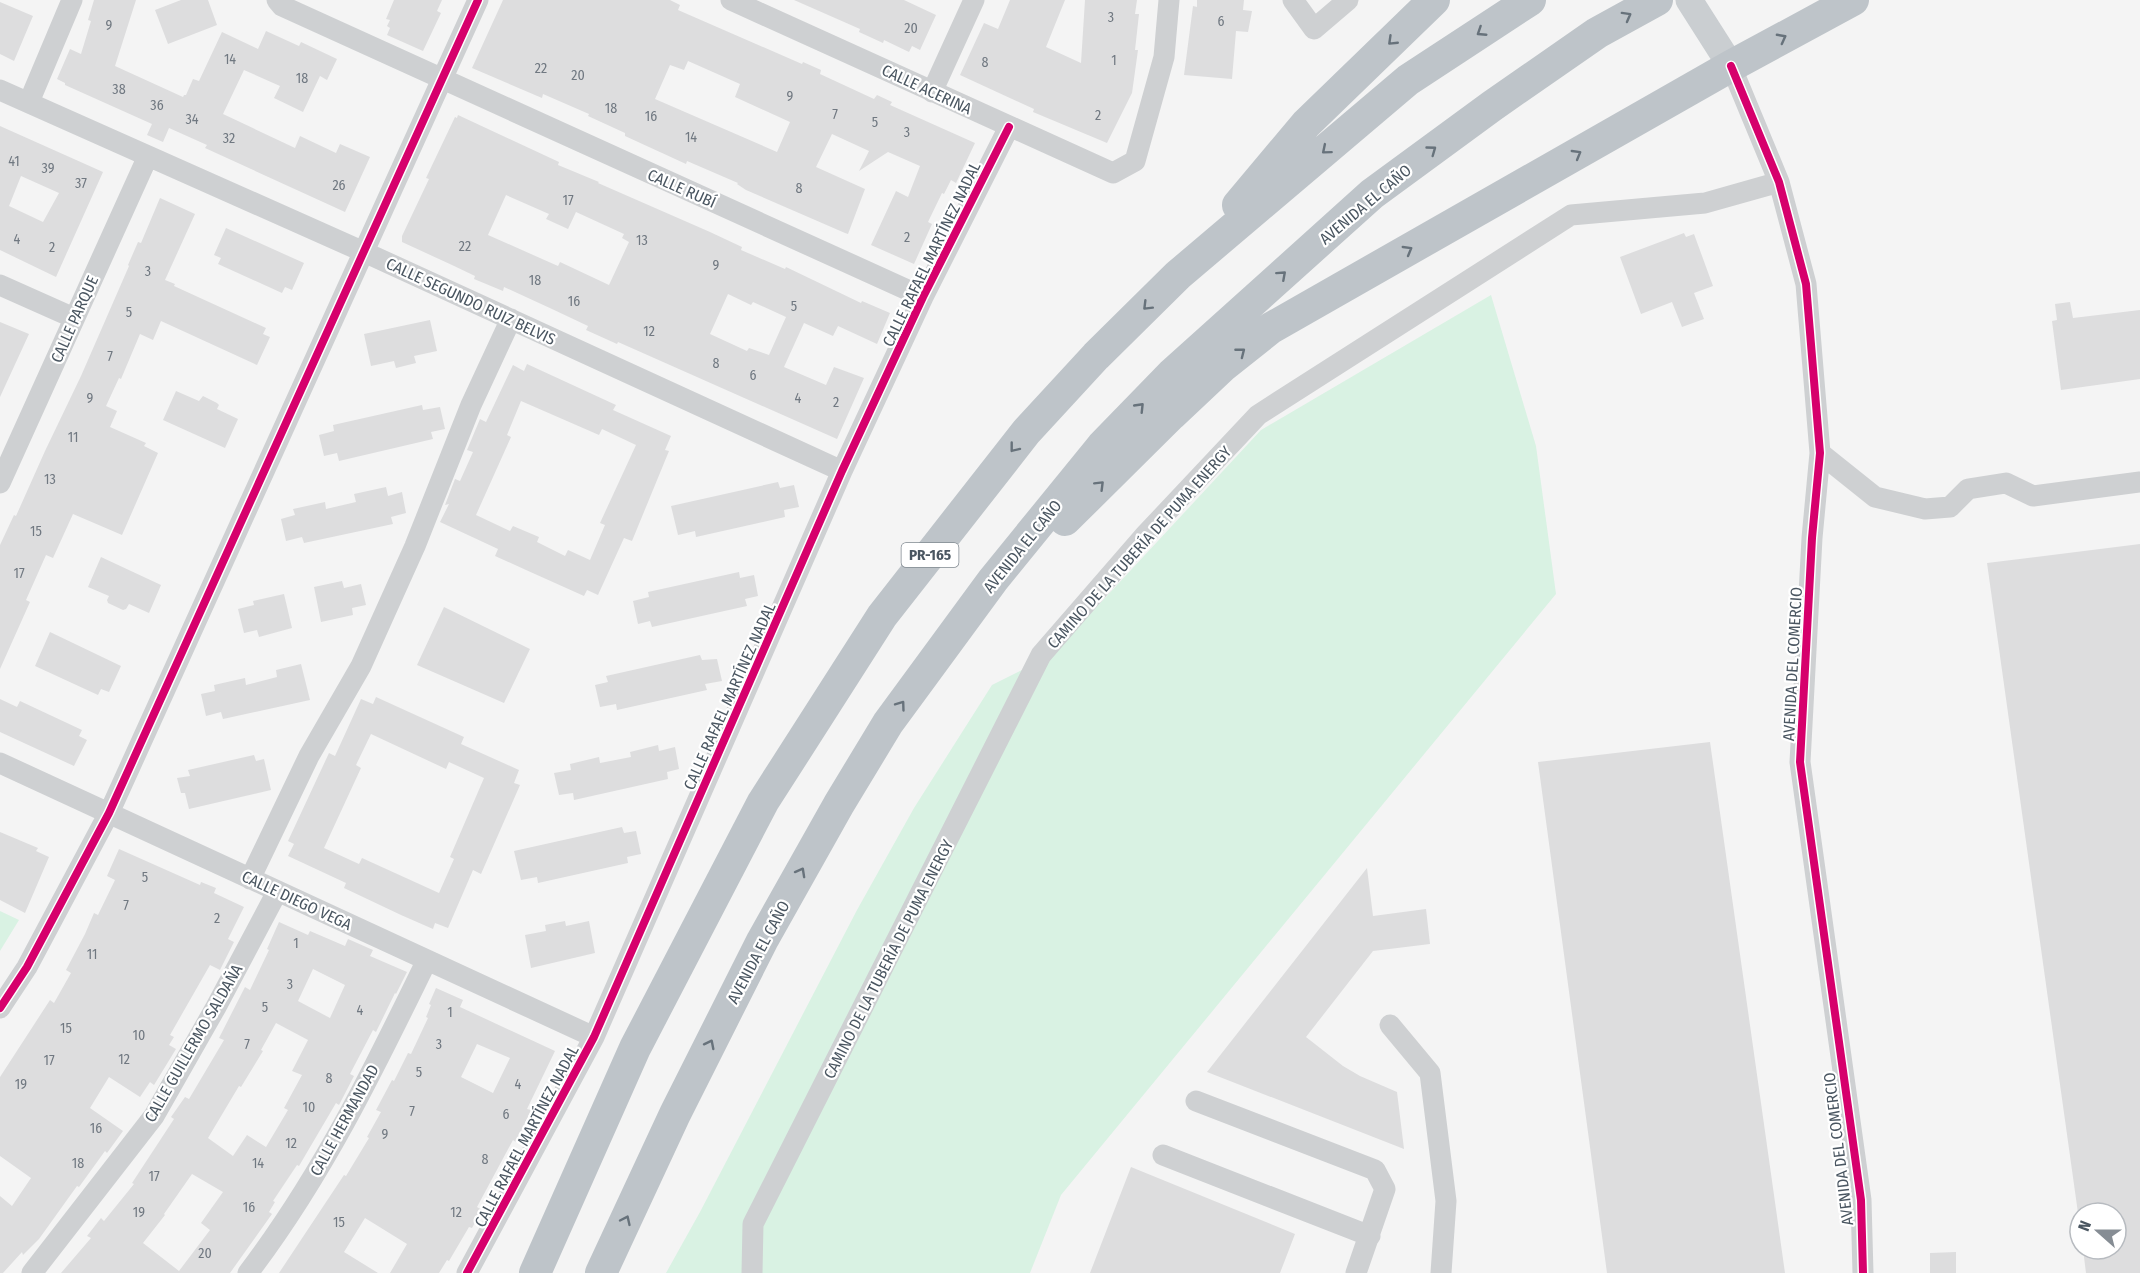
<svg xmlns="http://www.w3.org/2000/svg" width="2140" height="1273" viewBox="0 0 2140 1273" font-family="'Fira Sans Condensed',sans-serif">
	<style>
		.green { fill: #d9f2e3 }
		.building { fill: #ddddde; fill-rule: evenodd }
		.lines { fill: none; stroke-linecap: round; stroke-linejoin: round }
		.minor { stroke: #ced0d2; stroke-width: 21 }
		.major { stroke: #caced1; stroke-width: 27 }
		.highway { stroke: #bec4c9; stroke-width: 32 }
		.cycleway-casing { stroke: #fff; stroke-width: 11 }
		.cycleway { stroke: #d6006c; stroke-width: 8 }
		.oneway { stroke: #67727b }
		.labels { text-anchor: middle; stroke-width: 4.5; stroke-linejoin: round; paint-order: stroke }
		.number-label { font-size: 14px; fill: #707881 }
		.shield { fill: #fff; stroke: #808990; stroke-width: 1.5 }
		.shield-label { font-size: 15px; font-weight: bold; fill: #4a5661 }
		.street-label { font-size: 16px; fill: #4a5661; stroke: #fff }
	</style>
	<rect width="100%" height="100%" fill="#f4f4f4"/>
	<path class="green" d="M1491 295 1536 446 1556 594 1061 1195 1030 1273H666L700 1212 857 910 914 808 992 685 1052 655 1261 430Z
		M0 911 19 920 0 951Z"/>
	<path class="building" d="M94 0H136L115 66 183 97 184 95H186L193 79 199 81 222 32 258 49 266 31 299 46 301 42 337 59 327 80 320 76 303 112 274 98 280 86 244 70 223 114 295 148 300 136 336 153 340 144 370 157 345 212 205 148 207 145 169 128 163 142 147 135 152 124 65 85V83L57 79 70 49 81 54 91 21 88 20Z
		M181 0H208L217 25 168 44 155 10Z
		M394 0H442L437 11 441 13 423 51 387 35 390 28 387 26 390 20 386 19Z
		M503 0H670L680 5 678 10 802 64 803 62 821 70 820 74 874 99 877 95 892 102 890 105 975 143 956 183 951 180 944 194 942 193 928 222 932 224 914 264 871 245 896 191 908 197 920 166 888 152 859 171 869 151 832 134 816 167 865 189 848 234 845 233 746 190 737 184 738 183 687 161 686 164 625 136V133L588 116 589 114 543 94 542 98 472 68ZM688 61 740 84 735 97 790 122 777 152 655 99 670 65 684 70Z
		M794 0H904L936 15 920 50 912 46 909 52 884 40 883 43 859 32 860 29Z
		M1010 0H1065L1046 47 1081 63 1085 0H1137L1135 14H1139L1135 50H1138L1132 93 1107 143 1033 112 1034 109 960 75 984 23 998 29Z
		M1197 0H1244L1243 10 1252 11 1248 32 1236 31 1232 79 1184 75 1193 6 1197 7Z
		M0 2 33 16 14 61 0 54Z
		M458 115 559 162 558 165 599 182 598 183 710 232 742 247 741 250 785 269 786 267 861 303 862 301 890 313 877 344 838 326 833 336 804 323 784 367 826 385 834 367 864 378 837 439 618 342 617 344 586 330 588 326 552 309 504 287 503 291 474 279 475 276 452 265 402 242V236L429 179 426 178 455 117 457 118ZM506 195 549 214 546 219 568 229 576 212 624 234 622 238 629 242 609 285 560 262 558 266 488 235ZM728 294 751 305 753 302 786 317 769 355 749 348 747 351 710 334Z
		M0 126 103 172 56 277 0 250ZM21 176 59 193 43 222 9 206Z
		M160 198 195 214 165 280 175 284 174 286 266 328 263 334 270 337 257 365 161 321 153 340 140 334 121 379 119 378 106 406 117 411 110 427 146 443 144 446 158 453 122 535 73 514 53 558 46 555 26 600 30 602 0 669V545L14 515 16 516 45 451 81 376 129 266 128 265 138 242 141 243Z
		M226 228 304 263 292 290 285 287 282 293 218 264 221 258 214 255Z
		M1684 233 1686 237 1694 234 1713 286 1694 293 1704 319 1682 327 1672 302 1641 314 1620 257Z
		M2070 302 2073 318 2140 310V379L2061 390 2052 321 2057 320 2055 304Z
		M430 320 437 351 414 356 416 363 396 368 394 361 371 366 364 334Z
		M0 322 29 334 0 397Z
		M527 364 616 405 613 410 671 436 665 450 669 451 632 541 624 538 598 595 587 590 584 596 526 570 495 556 498 549 440 522 449 504 445 505 455 479 460 481 473 452 467 450 480 419 486 422 513 365 524 371ZM521 401 599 435 602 429 636 445 600 523 605 525 590 560 568 550 565 556 537 542 539 537 513 526 510 531 476 515 511 437 507 435Z
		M176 391 199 401 203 396 217 403 219 405 217 409 238 419 225 448 163 420Z
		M422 405 423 410 440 407 445 429 431 432 433 439 339 461 337 453 324 456 319 435 334 431 333 425Z
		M778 482 780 488 794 485 799 507 784 510 785 517 696 537 695 531 678 535 671 506Z
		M386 487 388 496 402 492 406 513 391 517 393 524 304 543 302 537 286 541 281 519 295 515 293 509 325 502 326 509 356 502 354 494Z
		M2140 544V1273H2086L2083 1249H2116V1213H2078L1987 563Z
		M101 557 161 585 149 613 129 604 126 609 123 610 108 603 107 600 109 596 88 587Z
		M739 572 740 578 754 575 758 596 745 599 747 606 652 627 650 621 638 624 633 601 649 597 648 592Z
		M342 581 344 588 361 584 366 605 352 608 353 615 321 622 314 587Z
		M284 594 292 628 259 637 257 630 244 633 238 609 254 605 253 601Z
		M444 607 530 649 504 703 417 665Z
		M50 632 121 666 109 692 101 689 98 695 35 666Z
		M700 655 702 660 717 659 722 681 705 684 707 690 617 710 616 704 600 707 595 685 608 682 606 676Z
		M301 664 310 700 223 719 221 712 206 716 201 694 215 691 214 685 245 678 246 685 277 677 276 670Z
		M376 697 464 737 461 744 519 770 514 783 520 785 481 874 473 870 448 928 435 923 433 929 401 915 344 888 346 883 288 856 294 844 288 841 329 753 335 756 361 699 373 704ZM371 734 446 769 449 762 484 778 450 857 454 859 439 893 362 858 359 864 324 848 361 768 356 765Z
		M0 699 17 707 20 701 82 730 79 736 87 740 74 766 0 732Z
		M1710 742 1785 1273H1607L1538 762Z
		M658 745 659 751 675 747 679 769 667 772 668 779 574 800 573 793 559 795 554 773 571 770 570 764 599 757 600 763 631 757 630 752Z
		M254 755 256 761 264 759 271 790 189 809 185 793H181L177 778 190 776 188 770Z
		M622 827 624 833 636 831 641 854 627 857 628 863 538 883 537 877 521 880 514 851Z
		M0 832 38 848 36 851 49 857 25 913 0 900Z
		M119 849 200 885 201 882 216 888 214 893 244 907 228 939 234 942 220 970 210 965 170 1035 174 1037 169 1045 176 1049 154 1085 150 1082 140 1097 109 1077 90 1108 123 1131 107 1153 105 1151 79 1187 77 1186 39 1239 23 1255 22 1252 3 1273H0V1196L12 1206 31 1178 0 1156V1077L50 1000 54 1003 71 973 66 970 85 934 94 913 98 915 115 880 107 876Z
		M1367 868 1373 916 1426 909 1430 944 1373 951 1306 1037 1343 1066 1360 1076 1397 1092 1404 1149 1207 1072Z
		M565 921 566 926 589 921 595 953 531 968 525 935 546 931 545 925Z
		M279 922 308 935 310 931 345 946 348 939 373 950 370 956 407 972 396 994 395 993 376 1032 373 1030 350 1074 354 1076 339 1105 336 1103 299 1166 297 1165 273 1201 275 1202 269 1212 272 1214 230 1273H61L91 1238 87 1236 101 1218 104 1221 134 1184 132 1183 174 1119 171 1117 185 1097 189 1099 224 1040 219 1038 245 987 250 990 269 950 267 949ZM313 969 345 985 330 1018 298 1001ZM276 1023 308 1040 292 1071 302 1075 284 1108 288 1110 266 1147 247 1135 233 1156 208 1138 239 1086 241 1087 263 1051 261 1050ZM192 1174 223 1192 201 1223 210 1230 179 1271 143 1243 165 1215 164 1214Z
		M436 988 463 1000 460 1007 555 1051 527 1109 531 1110 516 1142 513 1140 477 1207 482 1210 472 1228 469 1227 449 1261 447 1260 439 1273H390L407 1244 365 1218 344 1252 378 1273H279L344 1175 346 1176 369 1138 367 1137 381 1112 376 1110 392 1080 394 1081 408 1053 411 1054 428 1018 426 1017 431 1005 429 1004ZM477 1044 510 1058 493 1093 461 1077Z
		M1131 1167 1295 1234 1280 1273H1090Z
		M1956 1252V1273H1930V1253Z"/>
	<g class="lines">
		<path class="minor" d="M277 0 282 6 923 297
			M731 0 1113 173 1135 161 1164 57 1169 0
			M1293 0 1314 29 1348 0
			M1731 66 1779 182 1806 284 1820 453 1812 538 1800 762 1861 1200 1863 1273
			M0 90 364 252 842 471
			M932 92 974 0
			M29 102 72 0
			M0 285 74 318
			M1820 453 1875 497 1925 509 1950 507 1968 489 2006 483 2033 496 2140 482
			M0 483 148 156
			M0 763 594 1037
			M250 879 309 756 361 666 415 546 471 405 511 319
			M0 1008 27 967 109 813 478 0
			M1390 1025 1430 1073 1446 1201 1441 1273
			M1196 1101 1375 1170 1385 1189 1356 1273
			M1163 1155 1370 1236
			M32 1273 154 1116 216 1007 277 892
			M248 1273C322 1176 374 1069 427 960
			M467 1273 594 1037 842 471 923 297 1009 127
			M752 1273 753 1224 1041 655 1146 534 1258 415 1571 215 1705 203 1779 182"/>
		<path class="major" d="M1689 0 1731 66"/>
		<path class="highway" d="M1238 205 1306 124 1434 0
			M1065 520 1171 415 1222 367 1271 328 1731 66 1853 0
			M535 1273 635 1048 763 802 882 616 1026 432 1096 356 1178 275 1408 80 1530 0
			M601 1273 675 1114 762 941 839 804 888 723 993 580 1102 446 1172 374 1372 194 1492 106 1597 33 1657 0"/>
		<defs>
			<path id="cycleway" d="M1731 66 1779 182 1806 284 1820 453 1812 538 1800 762 1861 1200 1863 1273
				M0 1008 27 967 109 813 478 0
				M467 1273 594 1037 842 471 923 297 1009 127"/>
		</defs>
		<use href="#cycleway" class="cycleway-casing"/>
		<use href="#cycleway" class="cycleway"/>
	</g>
	<defs><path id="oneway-chevron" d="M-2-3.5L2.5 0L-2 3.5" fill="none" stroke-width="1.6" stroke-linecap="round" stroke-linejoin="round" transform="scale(1.5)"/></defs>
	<g class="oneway">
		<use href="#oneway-chevron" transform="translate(1627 16) rotate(-29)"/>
		<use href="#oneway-chevron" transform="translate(1481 32) rotate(147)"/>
		<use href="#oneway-chevron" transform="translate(1782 38) rotate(-28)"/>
		<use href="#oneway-chevron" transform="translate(1392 41) rotate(136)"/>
		<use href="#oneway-chevron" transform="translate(1326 150) rotate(140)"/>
		<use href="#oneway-chevron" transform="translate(1432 150) rotate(-36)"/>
		<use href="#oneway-chevron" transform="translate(1577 154) rotate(-30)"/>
		<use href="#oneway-chevron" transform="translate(1408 250) rotate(-30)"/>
		<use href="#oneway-chevron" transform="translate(1282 275) rotate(-42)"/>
		<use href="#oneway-chevron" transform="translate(1147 306) rotate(135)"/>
		<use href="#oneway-chevron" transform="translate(1241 352) rotate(-38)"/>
		<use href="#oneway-chevron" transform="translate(1140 407) rotate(-46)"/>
		<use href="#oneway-chevron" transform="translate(1014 448) rotate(128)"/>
		<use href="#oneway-chevron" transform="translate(1100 485) rotate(-45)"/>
		<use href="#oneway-chevron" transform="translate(901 705) rotate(-54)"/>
		<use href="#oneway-chevron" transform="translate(801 872) rotate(-61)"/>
		<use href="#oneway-chevron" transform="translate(710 1044) rotate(-63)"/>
		<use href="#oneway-chevron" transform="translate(626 1220) rotate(-65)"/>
	</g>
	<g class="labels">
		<g class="number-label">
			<text x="1111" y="22">3</text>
			<text x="1221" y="26">6</text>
			<text x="109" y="30">9</text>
			<text x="911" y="33">20</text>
			<text x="230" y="64">14</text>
			<text x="1114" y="65">1</text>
			<text x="985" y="67">8</text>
			<text x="541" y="73">22</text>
			<text x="578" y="80">20</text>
			<text x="302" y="83">18</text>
			<text x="119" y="94">38</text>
			<text x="790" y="101">9</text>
			<text x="157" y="110">36</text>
			<text x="611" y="113">18</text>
			<text x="835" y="119">7</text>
			<text x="1098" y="120">2</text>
			<text x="651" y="121">16</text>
			<text x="192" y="124">34</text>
			<text x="875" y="127">5</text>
			<text x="907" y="137">3</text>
			<text x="691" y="142">14</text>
			<text x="229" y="143">32</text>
			<text x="14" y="166">41</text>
			<text x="48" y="173">39</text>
			<text x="81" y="188">37</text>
			<text x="339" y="190">26</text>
			<text x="799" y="193">8</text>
			<text x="568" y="205">17</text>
			<text x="907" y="242">2</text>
			<text x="17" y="244">4</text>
			<text x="642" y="245">13</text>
			<text x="465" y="251">22</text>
			<text x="52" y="252">2</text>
			<text x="716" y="270">9</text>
			<text x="148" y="276">3</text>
			<text x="535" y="285">18</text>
			<text x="574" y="306">16</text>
			<text x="794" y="311">5</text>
			<text x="129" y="317">5</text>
			<text x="649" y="336">12</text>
			<text x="110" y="361">7</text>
			<text x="716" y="368">8</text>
			<text x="753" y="380">6</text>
			<text x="90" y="403">9</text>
			<text x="798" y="403">4</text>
			<text x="836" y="407">2</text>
			<text x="73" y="442">11</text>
			<text x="50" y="484">13</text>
			<text x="36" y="536">15</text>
			<text x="19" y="578">17</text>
			<text x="145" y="882">5</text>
			<text x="126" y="910">7</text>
			<text x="217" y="923">2</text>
			<text x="296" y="948">1</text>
			<text x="92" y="959">11</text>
			<text x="290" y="989">3</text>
			<text x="265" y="1012">5</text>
			<text x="360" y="1015">4</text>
			<text x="450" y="1017">1</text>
			<text x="66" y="1033">15</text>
			<text x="139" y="1040">10</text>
			<text x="247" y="1049">7</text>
			<text x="439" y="1049">3</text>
			<text x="124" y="1064">12</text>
			<text x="49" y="1065">17</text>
			<text x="419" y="1077">5</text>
			<text x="329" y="1083">8</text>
			<text x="21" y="1089">19</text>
			<text x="518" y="1089">4</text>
			<text x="309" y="1112">10</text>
			<text x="412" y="1116">7</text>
			<text x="506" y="1119">6</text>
			<text x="96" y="1133">16</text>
			<text x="385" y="1139">9</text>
			<text x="291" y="1148">12</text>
			<text x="485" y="1164">8</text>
			<text x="78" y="1168">18</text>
			<text x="258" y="1168">14</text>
			<text x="154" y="1181">17</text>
			<text x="249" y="1212">16</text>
			<text x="139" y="1217">19</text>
			<text x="456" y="1217">12</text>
			<text x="339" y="1227">15</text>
			<text x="205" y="1258">20</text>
		</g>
		<rect class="shield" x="901.5" y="543" width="57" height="24" rx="4.5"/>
		<g class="shield-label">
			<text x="930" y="560">PR-165</text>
		</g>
		<g class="street-label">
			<text transform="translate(927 89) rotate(25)" y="6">CALLE ACERINA</text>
			<text transform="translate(682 188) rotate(24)" y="6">CALLE RUBÍ</text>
			<text transform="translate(1365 204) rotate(-40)" y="6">AVENIDA EL CAÑO</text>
			<text transform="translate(931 254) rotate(-64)" y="6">CALLE RAFAEL MARTÍNEZ NADAL</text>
			<text transform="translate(471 301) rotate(25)" y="6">CALLE SEGUNDO RUIZ BELVIS</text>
			<text transform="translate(74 319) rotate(-66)" y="6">CALLE PARQUE</text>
			<text transform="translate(1022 546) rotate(-51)" y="6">AVENIDA EL CAÑO</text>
			<text transform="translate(1139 547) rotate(-48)" y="6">CAMINO DE LA TUBERÍA DE PUMA ENERGY</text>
			<text transform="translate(1792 664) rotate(-87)" y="6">AVENIDA DEL COMERCIO</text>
			<text transform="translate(729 696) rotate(-66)" y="6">CALLE RAFAEL MARTÍNEZ NADAL</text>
			<text transform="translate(297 900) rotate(25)" y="6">CALLE DIEGO VEGA</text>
			<text transform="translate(758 952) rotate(-62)" y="6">AVENIDA EL CAÑO</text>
			<text transform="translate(888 959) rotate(-63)" y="6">CAMINO DE LA TUBERÍA DE PUMA ENERGY</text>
			<text transform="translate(193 1043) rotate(-60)" y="6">CALLE GUILLERMO SALDAÑA</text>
			<text transform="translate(344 1120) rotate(-61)" y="6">CALLE HERMANDAD</text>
			<text transform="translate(526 1136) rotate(-62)" y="6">CALLE RAFAEL MARTÍNEZ NADAL</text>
			<text transform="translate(1838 1149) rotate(-97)" y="6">AVENIDA DEL COMERCIO</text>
		</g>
	</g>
	<g transform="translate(2098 1231) rotate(291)"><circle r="28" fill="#ffffff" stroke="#b7bbc0" stroke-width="1.5"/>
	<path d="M0-4.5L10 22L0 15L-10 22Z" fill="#868d94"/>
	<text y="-9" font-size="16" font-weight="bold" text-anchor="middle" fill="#4a5661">N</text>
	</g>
</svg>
